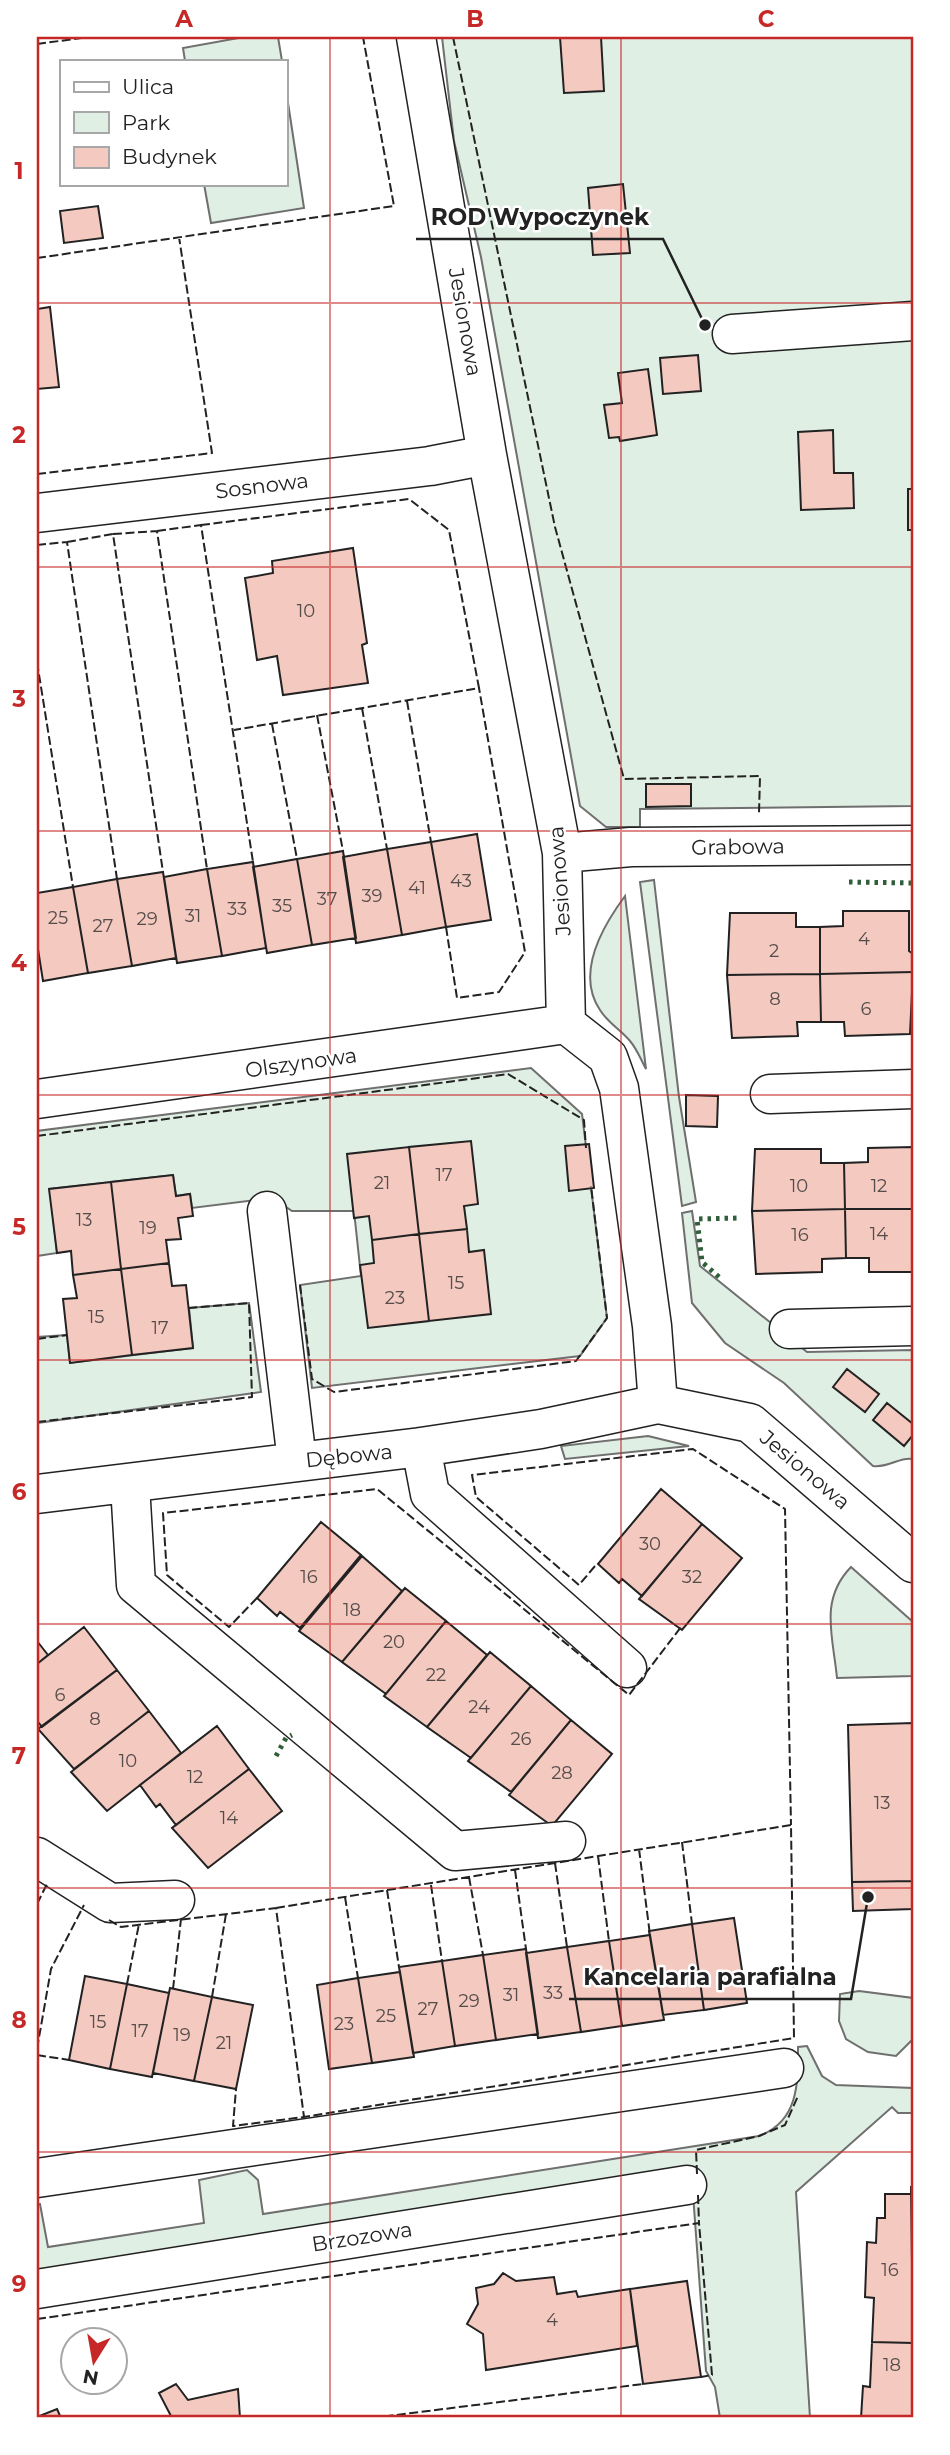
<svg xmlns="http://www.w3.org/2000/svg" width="950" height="2455" viewBox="0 0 950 2455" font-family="Montserrat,sans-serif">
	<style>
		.green { fill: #e0efe3; stroke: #6f6f6f; stroke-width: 2 }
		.building { fill: #f3c9c0; stroke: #222; stroke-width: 2 }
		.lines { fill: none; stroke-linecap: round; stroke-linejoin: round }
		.minor-casing { stroke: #222; stroke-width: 41 }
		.minor { stroke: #fff; stroke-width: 38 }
		.hedge { stroke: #2f5e38; stroke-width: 5; stroke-dasharray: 3.5 5; stroke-linecap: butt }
		.fence { stroke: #222; stroke-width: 2; stroke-dasharray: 9 3.5; stroke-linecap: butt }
		.grid { fill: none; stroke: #c62828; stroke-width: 2; stroke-opacity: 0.55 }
		.labels { text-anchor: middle; stroke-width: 5; stroke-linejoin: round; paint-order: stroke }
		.number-label { font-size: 18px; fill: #564c4a }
		.street-label { font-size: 21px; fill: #222; stroke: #fff }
		.leader { fill: none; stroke: #222; stroke-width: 2.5 }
		.callout-dot { fill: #222; stroke: #fff; stroke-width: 2.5 }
		.callout-label { font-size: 23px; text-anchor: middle; font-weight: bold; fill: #222; stroke: #fff; stroke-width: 5; stroke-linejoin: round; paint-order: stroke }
		.neatline { fill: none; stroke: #c62828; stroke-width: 2.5 }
		.grid-label { font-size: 23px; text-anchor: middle; font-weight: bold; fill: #c62828 }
	</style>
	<rect width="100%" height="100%" fill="#fff"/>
	<path class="green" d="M244 37H278L282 61H185L183 48Z
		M442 37H913V806L640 809V827H606L580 806 481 257 454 141Z
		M285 83 304 208 211 223 204 184H285Z
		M654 880 679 1097 696 1202 682 1206 640 882Z
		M625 896 646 1069C641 1060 637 1049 630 1041 621 1030 608 1023 600 1010 575 973 602 927 625 896Z
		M531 1068 582 1114 607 1318 580 1356 312 1388 300 1285 361 1276 354 1211H292L273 1198 192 1208 190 1194 176 1196 173 1175 50 1189 57 1253 37 1256V1131Z
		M692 1211 700 1266 807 1352 913 1350V1459C900 1456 890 1468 873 1466L784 1383 725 1343 692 1303 682 1213Z
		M249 1303 261 1392 37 1423V1337L67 1335 70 1363 193 1348 189 1308Z
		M648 1436 689 1446 565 1459 561 1446Z
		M851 1567 913 1622V1676L837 1678C833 1636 819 1600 851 1567Z
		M859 1991 913 1998V2039L896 2056 868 2052 846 2039 839 2021 840 1994Z
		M807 2046 822 2076 836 2085 913 2088V2113H898L892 2107 796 2192 810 2418H720L715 2387 706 2371 691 2167 37 2274V2204H40L48 2247 204 2223 199 2180 247 2170 258 2180 263 2214 759 2136C799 2121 798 2083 798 2047Z"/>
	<path class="building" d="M560 37H601L604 91 564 93Z
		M623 184 630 253 593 255 588 188Z
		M98 206 103 238 64 243 60 211Z
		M50 307 59 387 37 389V309Z
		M698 355 701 391 663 394 660 358Z
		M648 369 657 435 620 441 619 437 609 438 604 405 622 403 618 373Z
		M833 430 834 473H853L854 508 801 510 798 432Z
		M908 489H913V530H908Z
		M353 548 367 643 362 645 368 683 283 695 277 656 257 660 245 578 273 573 272 561Z
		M646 784H691V806L646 807Z
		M477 834 491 920 446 927 431 842Z
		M431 842 446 927 402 935 387 849Z
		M387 849 402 935 356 943 343 857Z
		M343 851 356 938 312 945 297 859Z
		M297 859 312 945 267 953 253 867Z
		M253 862 266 948 222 956 207 869Z
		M207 869 222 956 177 963 164 877Z
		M163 872 176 958 132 966 117 879Z
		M117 879 132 966 88 973 73 887Z
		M73 887 88 973 43 981 37 943V893Z
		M843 911H909V951L913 954V972L820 974V927L843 926Z
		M730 913H796V927H820V974L727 975Z
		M913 972 910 1034 845 1036 844 1022H821L820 974Z
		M820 974 821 1022H797L798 1036 732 1038 727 975Z
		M686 1095 718 1096 717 1127 686 1126Z
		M471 1141 478 1204 464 1206 467 1229 419 1234 409 1147Z
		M589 1144 594 1188 569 1191 565 1146Z
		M409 1147 419 1234 372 1240 369 1216 354 1218 347 1154Z
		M913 1147V1209H845L844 1163 868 1162V1148Z
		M755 1149H821V1163H844L845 1209 752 1211Z
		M173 1175 176 1196 190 1194 193 1216 178 1218 181 1239 166 1240 169 1263 121 1269 111 1182Z
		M111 1182 121 1269 73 1275 71 1251 57 1253 49 1189Z
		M845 1209H913V1272H869V1258H846Z
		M845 1209 846 1258 822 1259V1272L756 1274 752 1211Z
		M467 1229 469 1252 484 1250 491 1314 429 1321 419 1234Z
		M419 1234 429 1321 368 1328 360 1265 374 1263 372 1240Z
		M169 1263 172 1286 186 1285 193 1348 132 1355 121 1269Z
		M121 1269 132 1355 70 1363 63 1299 77 1298 73 1275Z
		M847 1369 879 1394 865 1412 833 1387Z
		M887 1403 913 1424V1435L904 1446 873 1420Z
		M661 1489 702 1524 642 1596 622 1579 619 1583 598 1564Z
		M321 1522 361 1555 300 1628 280 1612 277 1616 257 1598Z
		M702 1524 742 1558 682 1630 639 1599Z
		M362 1556 402 1591 342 1662 299 1631Z
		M405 1588 446 1621 386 1694 342 1662Z
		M446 1621 487 1655 427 1727 384 1696Z
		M84 1627 117 1670 42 1727 37 1721V1664Z
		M37 1641 48 1655 37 1664Z
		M490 1652 531 1686 471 1758 427 1727Z
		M117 1670 149 1711 74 1769 38 1729Z
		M531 1686 571 1720 511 1792 468 1761Z
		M149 1711 181 1753 107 1811 71 1772Z
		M571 1720 612 1754 552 1826 509 1795Z
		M913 1723V1881L852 1882 848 1725Z
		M217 1726 249 1769 176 1825 160 1804 156 1807 140 1785Z
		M249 1769 282 1811 208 1868 172 1828Z
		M913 1881V1909L853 1911 852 1882Z
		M734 1918 747 2003 704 2010 692 1924Z
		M692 1924 704 2010 663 2015 649 1931Z
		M650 1935 664 2020 622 2026 609 1941Z
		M609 1941 622 2026 581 2032 567 1947Z
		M567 1947 581 2032 538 2038 526 1953Z
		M526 1949 538 2034 496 2040 483 1955Z
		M483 1955 496 2040 455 2046 442 1961Z
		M442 1961 455 2046 413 2053 399 1967Z
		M400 1972 414 2057 372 2063 358 1978Z
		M85 1976 127 1984 110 2069 69 2060Z
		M358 1978 372 2063 329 2069 317 1985Z
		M127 1984 169 1993 152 2077 110 2069Z
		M170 1988 212 1997 194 2081 153 2073Z
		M212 1997 253 2005 236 2089 194 2081Z
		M911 2186 913 2343 872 2342 874 2298 865 2297 867 2242 876 2243 877 2218H885V2194H911Z
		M503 2273 516 2281 554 2277 557 2294 576 2291 578 2297 630 2289 637 2346 486 2370 483 2334 467 2324 478 2304 476 2288 494 2284Z
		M687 2281 701 2377 643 2384 630 2289Z
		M872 2342 913 2343V2418H861L863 2386 870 2387Z
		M176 2384 188 2400 238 2389 240 2418H172L159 2393Z
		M57 2409 61 2418H37V2417Z"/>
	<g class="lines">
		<defs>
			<path id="minor" d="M416 37 487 455 562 853 566 1024
				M732 334 913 321
				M37 513 430 466 487 455
				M562 853 631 847 913 845
				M566 1024 608 1057 619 1088 652 1326 658 1404
				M770 1094 913 1089
				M37 1099 566 1024
				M267 1211 297 1461
				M789 1329 913 1326
				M421 1447 430 1494 627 1668
				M130 1485 136 1585 455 1851 566 1841
				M37 1494 421 1447 541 1429 658 1404 750 1423 913 1563
				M37 1857 110 1903 175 1900
				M37 2178 784 2068
				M37 2289 687 2185"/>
		</defs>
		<use href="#minor" class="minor-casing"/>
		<use href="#minor" class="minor"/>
		<path class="hedge" d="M849 882 913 883
			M719 1277 702 1262 697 1219 740 1218
			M276 1756 286 1738 292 1735"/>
		<path class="fence" d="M453 37 555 527 624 779 760 776 759 813
			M37 44 89 37
			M37 258 394 206 363 37
			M37 474 212 453 179 237
			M201 525 409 499 449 530 479 688 234 730
			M157 531 201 525 253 862
			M113 534 157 531 207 869
			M67 542 113 534 163 872
			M37 545 67 542 117 879
			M37 662 73 887
			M407 701 431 842
			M362 708 387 849
			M317 715 343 851
			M272 724 297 859
			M446 927 457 998 499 992 525 952 479 688
			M37 1136 508 1074 584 1120 586 1148
			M300 1285 312 1379 334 1392 576 1361 607 1318 591 1186
			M37 1339 67 1335
			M37 1422 252 1397 249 1303 189 1308
			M595 1566 579 1585 476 1497 472 1475 693 1449 785 1509 791 1825
			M257 1598 229 1627 167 1575 163 1513 377 1489 629 1695 681 1627
			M682 1842 692 1924
			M639 1849 650 1935
			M598 1856 609 1941
			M555 1863 567 1947
			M515 1870 526 1949
			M469 1877 483 1955
			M431 1885 442 1961
			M387 1890 399 1967
			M345 1897 358 1978
			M37 1904 48 1882
			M276 1908 791 1825 794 2038 304 2117
			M109 1920 121 1927 276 1908 304 2117 233 2126 236 2089
			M127 1984 139 1924
			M173 1989 181 1919
			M212 1997 226 1914
			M37 2049 51 1969 84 1905
			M37 2055 69 2060
			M697 2174 696 2150 759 2136 785 2125 798 2096
			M698 2195 699 2223
			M37 2319 699 2223 712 2375 701 2377
			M372 2418 643 2384"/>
	</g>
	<path class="grid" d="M330 37V2418M621 37V2418M37 303H913M37 567H913M37 831H913M37 1095H913M37 1360H913M37 1624H913M37 1888H913M37 2152H913"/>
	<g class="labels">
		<g class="number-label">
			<text x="306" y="617">10</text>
			<text x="461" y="887">43</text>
			<text x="417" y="894">41</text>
			<text x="372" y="902">39</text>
			<text x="327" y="905">37</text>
			<text x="282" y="912">35</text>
			<text x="237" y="915">33</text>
			<text x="193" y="922">31</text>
			<text x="58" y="924">25</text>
			<text x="147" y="925">29</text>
			<text x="103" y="932">27</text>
			<text x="864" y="945">4</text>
			<text x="774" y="957">2</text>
			<text x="775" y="1005">8</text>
			<text x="866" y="1015">6</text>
			<text x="444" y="1181">17</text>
			<text x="382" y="1189">21</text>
			<text x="799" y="1192">10</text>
			<text x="879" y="1192">12</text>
			<text x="84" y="1226">13</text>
			<text x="148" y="1234">19</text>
			<text x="879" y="1240">14</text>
			<text x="800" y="1241">16</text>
			<text x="456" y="1289">15</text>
			<text x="395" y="1304">23</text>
			<text x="96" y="1323">15</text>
			<text x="160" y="1334">17</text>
			<text x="650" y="1550">30</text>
			<text x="309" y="1583">16</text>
			<text x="692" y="1583">32</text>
			<text x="352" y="1616">18</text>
			<text x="394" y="1648">20</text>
			<text x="436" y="1681">22</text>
			<text x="60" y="1701">6</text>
			<text x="479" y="1713">24</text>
			<text x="95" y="1725">8</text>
			<text x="521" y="1745">26</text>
			<text x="128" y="1767">10</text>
			<text x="562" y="1779">28</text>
			<text x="195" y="1783">12</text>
			<text x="882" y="1809">13</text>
			<text x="229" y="1824">14</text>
			<text x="553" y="1999">33</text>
			<text x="511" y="2001">31</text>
			<text x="469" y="2007">29</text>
			<text x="428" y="2015">27</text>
			<text x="386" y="2022">25</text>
			<text x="98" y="2028">15</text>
			<text x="344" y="2030">23</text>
			<text x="140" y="2037">17</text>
			<text x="182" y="2041">19</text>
			<text x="224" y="2049">21</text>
			<text x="890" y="2276">16</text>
			<text x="552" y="2326">4</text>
			<text x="892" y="2371">18</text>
		</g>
		<g class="street-label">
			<text transform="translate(465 322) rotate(80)" y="7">Jesionowa</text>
			<text transform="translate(262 486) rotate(-7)" y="7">Sosnowa</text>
			<text transform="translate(738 847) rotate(-1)" y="7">Grabowa</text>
			<text transform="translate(560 881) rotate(-94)" y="7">Jesionowa</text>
			<text transform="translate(301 1063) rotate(-8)" y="7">Olszynowa</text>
			<text transform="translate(349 1456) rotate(-6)" y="7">Dębowa</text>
			<text transform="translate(805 1470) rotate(40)" y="7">Jesionowa</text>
			<text transform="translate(362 2237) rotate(-9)" y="7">Brzozowa</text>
		</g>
	</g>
	<path class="leader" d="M705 325L663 239H416M868 1897L851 1999H569"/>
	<g class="callout-dot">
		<circle cx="705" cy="325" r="7"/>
		<circle cx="868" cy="1897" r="7"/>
	</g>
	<g class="callout-label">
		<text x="540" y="225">ROD Wypoczynek</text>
		<text x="710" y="1985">Kancelaria parafialna</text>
	</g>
	<rect width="950" height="2455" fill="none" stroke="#ffffff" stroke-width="77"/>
	<rect x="60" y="60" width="228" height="126" fill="#ffffff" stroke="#a7a7a7" stroke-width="2"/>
	<rect x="74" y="82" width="35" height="10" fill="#ffffff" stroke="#a7a7a7" stroke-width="2"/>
	<text x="122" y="94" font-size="21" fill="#222222">Ulica</text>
	<rect x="74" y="112" width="35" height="21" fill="#e0efe3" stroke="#a7a7a7" stroke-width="2"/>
	<text x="122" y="130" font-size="21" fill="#222222">Park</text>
	<rect x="74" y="147" width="35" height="21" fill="#f3c9c0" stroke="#a7a7a7" stroke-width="2"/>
	<text x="122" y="164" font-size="21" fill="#222222">Budynek</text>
	<g transform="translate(94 2361) rotate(191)"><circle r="33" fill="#ffffff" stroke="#a7a7a7" stroke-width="2"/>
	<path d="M0-5L12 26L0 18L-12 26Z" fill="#c62828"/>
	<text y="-10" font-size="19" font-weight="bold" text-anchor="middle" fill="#222222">N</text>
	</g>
	<rect x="38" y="38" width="874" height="2378" class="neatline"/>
	<g class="grid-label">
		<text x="184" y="27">A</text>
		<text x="475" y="27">B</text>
		<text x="766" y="27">C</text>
		<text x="19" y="179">1</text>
		<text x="19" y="443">2</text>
		<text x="19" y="707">3</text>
		<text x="19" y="971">4</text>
		<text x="19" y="1235">5</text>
		<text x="19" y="1500">6</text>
		<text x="19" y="1764">7</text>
		<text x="19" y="2028">8</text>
		<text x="19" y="2292">9</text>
	</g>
</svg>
